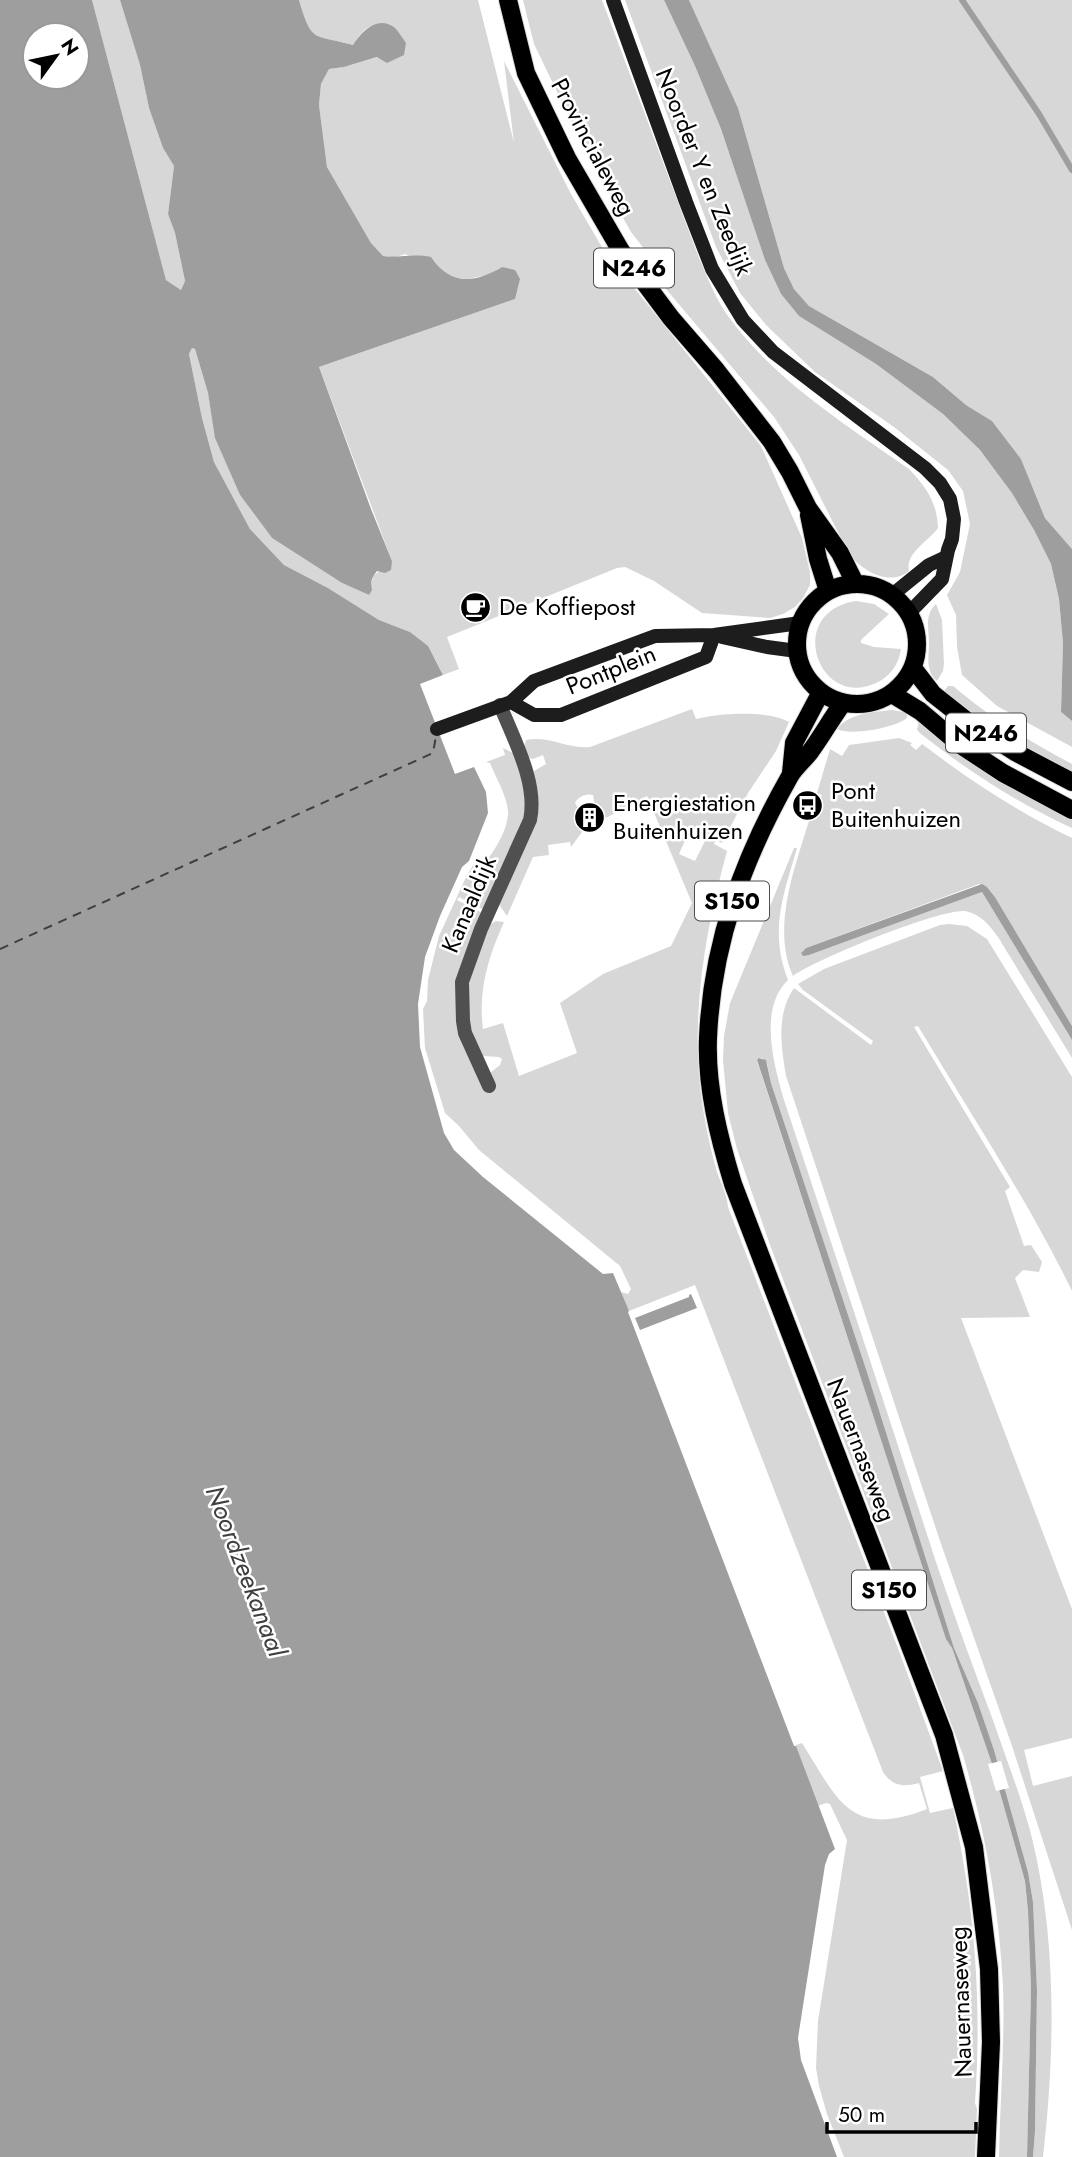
<svg xmlns="http://www.w3.org/2000/svg" width="1072" height="2157" viewBox="0 0 1072 2157" font-family="Jost,sans-serif">
	<style>
		.green { fill: #d7d7d7; fill-rule: evenodd }
		.water { fill: #9e9e9e; fill-rule: evenodd }
		.pier { fill: #fff }
		.lines { fill: none; stroke-linecap: round; stroke-linejoin: round }
		.stream { stroke: #9e9e9e; stroke-width: 6 }
		.ferry { stroke: #3f3f3f; stroke-width: 2; stroke-dasharray: 9 7; stroke-linecap: butt }
		.primary-casing { stroke: #dbdbdb; stroke-width: 20 }
		.street { stroke: #505050; stroke-width: 14 }
		.secondary { stroke: #1d1d1d; stroke-width: 14 }
		.primary { stroke: #000; stroke-width: 18 }
		.labels { text-anchor: middle; stroke-width: 5; stroke-linejoin: round; paint-order: stroke }
		.shield { fill: #fff; stroke: #4c4c4c; stroke-width: 2 }
		.shield-label { font-size: 23px; font-weight: bold; fill: #000 }
		.street-label { font-size: 24px; fill: #000; stroke: #fff }
		.poi-label { font-size: 24px; fill: #000; stroke: #fff; text-anchor: start }
		.water-label { font-size: 26px; font-style: italic; fill: #3f3f3f; stroke: #fff }
	</style>
	<rect width="100%" height="100%" fill="#fff"/>
	<path class="green" d="M92 0H120L140 65 149 108 163 148 174 166 168 214 175 233 185 281 181 290 166 280Z
		M299 0H478L514 143 504 61 571 194 603 249 761 446 802 538 810 572V585L803 598 795 607 783 614 770 618 702 613 654 581 625 567 617 568 447 637 459 669 443 675 435 659 410 632 379 620 328 588 284 565 250 529 214 462 202 418 189 354 192 348 195 349 208 393 216 439 240 495 272 538 342 583 369 595 373 576 392 561 319 367 515 299 502 267 488 275 467 279 451 277 439 269 405 254 396 257 383 256 371 243 327 167 319 105 321 84 329 69 344 67 378 57 385 24C366 25 363 30 353 45 313 34 312 45 299 0Z
		M523 0H602L699 258C708 278 715 298 728 316 774 380 845 424 909 469 926 487 937 502 938 528 928 542 905 553 909 571 890 587 862 571 849 554L799 455 774 417 666 289 660 269 631 232 587 154 534 44Z
		M625 0H664L695 66 721 129 765 260 781 294 799 316 876 364 943 414 980 450 1013 493 1034 530 1051 564 1059 599 1063 642 1061 712 1072 721V747L997 706 962 675 957 647 956 615 947 595 960 572 970 524 963 491 948 470 894 427 815 372 766 325 740 293 716 247Z
		M689 0H1072V549L1045 518 1021 459 992 421 966 405 933 377 809 306 794 289 784 268 738 108Z
		M856 601 874 604 889 614 861 640V643L874 647 901 649C899 664 890 677 876 683 818 710 784 612 856 601Z
		M936 604 942 620 944 664 943 671 937 681C925 671 929 657 929 643 929 629 924 615 936 604Z
		M948 686H953C992 719 1027 740 1072 764V772L1000 733 949 695 944 691Z
		M692 709 696 719C719 713 769 710 789 722L776 751 748 793 722 843 716 840 714 844 727 851C703 939 688 1029 705 1120 708 1137 712 1155 717 1172 721 1183 727 1195 728 1207L899 1651 943 1771 920 1777 930 1813 953 1808C975 1911 982 1998 975 2103L977 2109 975 2157H844L827 2114 819 2086 816 2068 818 2021 847 1840 830 1804 826 1803 818 1806 795 1748 796 1745 802 1743C838 1800 850 1839 927 1809L919 1783C904 1787 893 1787 883 1772L695 1285 629 1311 627 1309 621 1292 628 1294 631 1289 620 1266 479 1150 459 1126 445 1113 425 1048 423 1009 427 1001 428 980 439 936 467 875 477 859 485 862C495 851 509 827 508 811 507 796 496 778 490 763L486 762 505 755 503 748 513 753 527 790 523 820 484 910 459 897 457 900 482 913 460 968 458 1015 490 1073 500 1065 502 1059 499 1057 483 1056C455 1004 469 976 489 925L496 921 504 922C488 958 478 990 483 1029L503 1023 519 1076 577 1053 560 1003 603 974 671 946 692 903 647 796 598 822 593 795C585 793 578 797 575 803L578 808 582 832 571 847 570 842 548 845 549 855 533 857 507 916 498 903 532 827 534 771 546 764 543 755 533 759 527 757 523 750 526 740C548 735 568 749 590 747ZM688 834 705 841 695 861 679 854Z
		M892 710 904 712 907 715V718C895 728 851 736 837 729 849 713 874 712 892 710Z
		M919 721 1002 782 1072 819V828C1017 803 968 771 921 734L917 730Z
		M899 738 912 743 910 745 916 750 922 744C969 780 1018 812 1072 838V1026L995 897 987 887 979 884 806 948 801 953 809 955 982 892 1072 1040V1058L998 937C989 925 981 914 965 911 941 908 813 960 793 976 769 923 800 855 815 801L819 802 822 795 817 793 830 749 842 756 849 745Z
		M794 848H797C783 896 769 931 788 980 758 1009 774 1065 784 1100 835 1254 886 1408 936 1562 954 1616 974 1669 994 1723 1007 1761 1022 1799 1032 1838 1057 1941 1055 2052 1043 2157H1033L1035 2131 1037 1990 1033 1902 1028 1872 994 1750 978 1703 954 1648 866 1369 771 1083 767 1063 762 1058H759L757 1061 946 1638 952 1648 991 1761 1025 1881 1028 1911 1031 1989 1027 2157H999C1000 2100 1005 2043 1003 1986 999 1907 985 1831 963 1755L770 1245 737 1149 728 1113 723 1060 724 1036 730 1003Z
		M949 924 967 926 987 939 1072 1077V1291C1027 1199 970 1113 918 1026L914 1027 1010 1187 1005 1191 1024 1246 1031 1245 1042 1262 1039 1272 1023 1270 1015 1278 1030 1317 961 1318 1072 1609V1738L1024 1750 1033 1786 1072 1776V1930L1012 1746 940 1541 786 1076C781 1046 776 1015 794 988L871 1045 873 1041 803 990 798 984 824 969 940 925Z"/>
	<path class="water" d="M0 0H92L166 280 181 290 185 281 175 233 168 214 174 166 163 148 149 108 140 65 120 0H299C312 44 313 34 353 45 361 32 378 14 395 28 399 32 403 39 406 43L404 55 387 63 377 57 344 67 329 69 321 84 319 105 327 167 371 243 383 256C400 258 414 253 431 257 450 286 475 283 502 267L515 270 520 279 515 299 319 367 371 509 392 561 391 570 385 573 377 571C372 577 370 581 372 590L369 595 342 583 272 538 240 495 215 438 208 393 195 349 192 348 189 354 202 418 214 462 250 529 284 565 328 588 379 620 410 632 428 646 443 675 420 684 455 774 474 767 486 792 488 813 469 861 462 867 440 916 425 957 418 1004 420 1047 444 1133 454 1150 483 1177 603 1274 613 1273 629 1311 628 1312 794 1746H796L835 1849 829 1854 825 1865 798 2038 801 2060 837 2157H0ZM35 35H77V77H35Z
		M664 0H689L738 108 784 268 794 289 809 306 933 377 966 405 992 421 1021 459 1045 518 1072 549V721L1061 712 1063 643 1059 599 1051 564 1034 530 1012 493 980 450 943 414 876 364 799 316 781 294 765 260 721 129 695 66Z
		M982 884 987 887 995 897 1072 1026V1040L982 892 809 955 803 956 801 953 806 948Z
		M759 1058 766 1060 771 1083 866 1369 954 1648 978 1703 994 1750 1028 1872 1033 1902 1037 1990 1035 2131 1033 2157H1027L1031 1989 1028 1911 1025 1881 991 1761 952 1648 946 1639 757 1060Z
		M691 1294 697 1308 640 1330 635 1318 689 1297V1295Z"/>
	<path class="pier" d="M1001 1761 1009 1788 996 1791 988 1764Z"/>
	<g class="lines">
		<path class="stream" d="M962 0 1039 114 1072 170"/>
		<path class="ferry" d="M0 949 433 753 436 736"/>
		<defs>
			<path id="primary" d="M508 0 526 73 567 158 621 251 671 318 716 370 772 442 790 472 808 508 840 553 855 583
				M809 515 818 559 828 591
				M797 644a60 60 0 1 1 120 0a60 60 0 1 1-120 0Z
				M913 668 933 694 971 724 1015 752 1072 782
				M892 694 920 711 959 744 1003 773 1072 810
				M843 703C831 719 822 736 810 752 804 760 795 767 790 776 743 859 712 943 708 1038 706 1087 719 1138 733 1184L944 1735 974 1847 989 1969 991 2042 986 2157
				M791 773 794 743 821 692"/>
		</defs>
		<use href="#primary" class="primary-casing"/>
		<path class="street" d="M489 1086 465 1033 463 1021 462 982 481 929 530 820C538 783 514 740 500 705"/>
		<path class="secondary" d="M613 0 686 202 712 269 743 320 773 352 925 468 940 483 950 499 954 519 952 539 948 550 942 579 909 613
			M892 595 929 565 946 557
			M722 637 767 647 797 651
			M511 702 534 715H561L706 657 714 635
			M437 729 511 702 534 681 655 636 714 635 800 623"/>
		<use href="#primary" class="primary"/>
	</g>
	<defs>
		<symbol id="cafe-disc" viewBox="-11 -11 22 22"><circle r="9.5" fill="#000" stroke="#fff"/><path d="M-5.5-4.5H6V0H3Q3 3.5 0 3.5H-2.5Q-5.5 3.5-5.5 0ZM3-3.2v2h1.7v-2ZM-6 4.5H4V6H-6Z" fill="#fff"/></symbol>
		<symbol id="bus-disc" viewBox="-11 -11 22 22"><circle r="9.5" fill="#000" stroke="#fff"/><path d="M-5-6H5V4H4V6H2V4H-2V6H-4V4H-5ZM-3.5-4V0h7V-4ZM-3.5 1.2v1.5H-2V1.2ZM2 1.2v1.5H3.5V1.2Z" fill="#fff"/></symbol>
		<symbol id="building-disc" viewBox="-11 -11 22 22"><circle r="9.5" fill="#000" stroke="#fff"/><path d="M-4-6H4V6H1V3H-1V6H-4ZM-2.5-4.3h1.7v1.8h-1.7ZM.8-4.3h1.7v1.8H.8ZM-2.5-1h1.7V.8h-1.7ZM.8-1h1.7V.8H.8Z" fill="#fff"/></symbol>
	</defs>
	<g fill-rule="evenodd">
		<use href="#cafe-disc" x="458" y="590" width="35" height="35"/>
		<use href="#bus-disc" x="790" y="788" width="35" height="35"/>
		<use href="#building-disc" x="572" y="800" width="35" height="35"/>
	</g>
	<g class="labels">
		<g class="shield">
			<rect x="594" y="248.5" width="80" height="39" rx="5"/>
			<rect x="946" y="713.5" width="80" height="39" rx="5"/>
			<rect x="695" y="881.5" width="74" height="39" rx="5"/>
			<rect x="852" y="1570.5" width="74" height="39" rx="5"/>
		</g>
		<g class="shield-label">
			<text x="634" y="276">N246</text>
			<text x="986" y="741">N246</text>
			<text x="732" y="909">S150</text>
			<text x="889" y="1598">S150</text>
		</g>
		<g class="street-label">
			<text transform="translate(593 147) rotate(62)" y="8">Provincialeweg</text>
			<text transform="translate(704 172) rotate(68)" y="8">Noorder Y en Zeedijk</text>
			<text transform="translate(611 670) rotate(-22)" y="8">Pontplein</text>
			<text transform="translate(469 904) rotate(-67)" y="8">Kanaaldijk</text>
			<text transform="translate(861 1450) rotate(69)" y="8">Nauernaseweg</text>
			<text transform="translate(961 2002) rotate(-92)" y="8">Nauernaseweg</text>
		</g>
		<g class="poi-label">
			<text x="499" y="615">De Koffiepost</text>
			<text x="831" y="799">Pont<tspan x="831" dy="28">Buitenhuizen</tspan></text>
			<text x="613" y="811">Energiestation<tspan x="613" dy="28">Buitenhuizen</tspan></text>
		</g>
		<g class="water-label">
			<text transform="translate(246 1571) rotate(69)" y="9">Noordzeekanaal</text>
		</g>
	</g>
	<g transform="translate(56 56) rotate(57)"><circle r="33" fill="#ffffff" stroke="#999999" stroke-width="2"/>
	<path d="M0-5L12 26L0 18L-12 26Z" fill="#000000"/>
	<text y="-10" font-size="19" font-weight="bold" text-anchor="middle" fill="#000000">N</text>
	</g>
	<path d="M827 2122v10h149v-10" fill="none" stroke="#000000" stroke-width="3.5"/>
	<text x="838" y="2122" font-size="21" fill="#000000" stroke="#ffffff" stroke-width="5" paint-order="stroke">50 m</text>
</svg>
